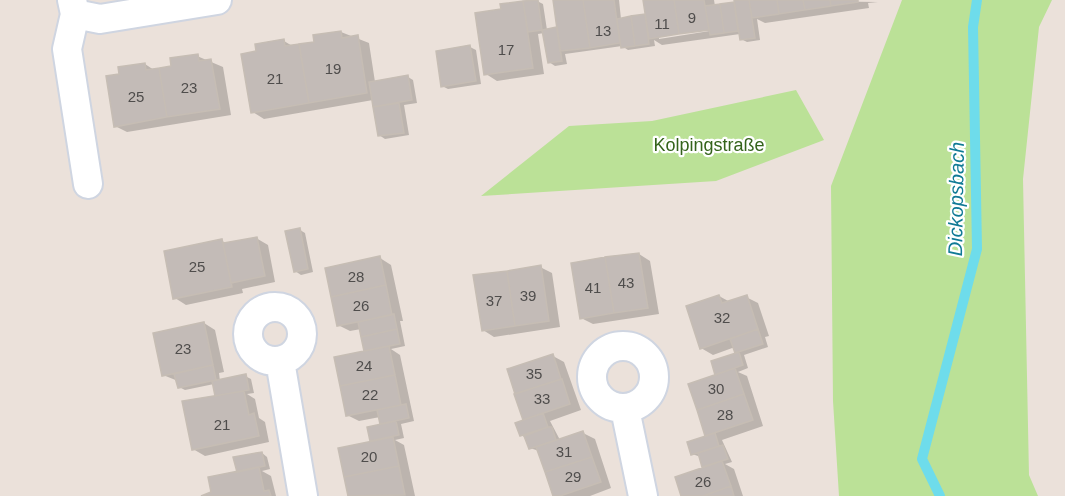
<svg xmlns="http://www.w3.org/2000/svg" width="1065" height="496" viewBox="0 0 1065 496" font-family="Arial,sans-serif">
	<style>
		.green { fill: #bbe197 }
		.shadow { fill: #0003; fill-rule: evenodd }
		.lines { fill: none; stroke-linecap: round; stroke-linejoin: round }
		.stream { stroke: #6edceb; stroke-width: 10 }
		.building { fill: #c3bbb7; stroke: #c6bdb4; stroke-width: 1.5 }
		.minor-casing { stroke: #cfd5e1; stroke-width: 32 }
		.minor { stroke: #fff; stroke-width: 28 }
		.labels { text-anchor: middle; stroke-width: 4.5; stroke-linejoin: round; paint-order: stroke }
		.number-label { font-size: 15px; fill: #4f4d4c }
		.park-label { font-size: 18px; fill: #34631b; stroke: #fff }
		.water-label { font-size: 20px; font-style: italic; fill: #107a95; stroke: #fff }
	</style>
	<rect width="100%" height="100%" fill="#ebe1da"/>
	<path class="green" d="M902 0H1052L1039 27 1023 179 1029 475 1038 496H839L833 401 831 186Z
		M796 90 824 140 716 181 481 196 569 126 652 121Z"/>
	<path class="shadow" d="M554 0H619L621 19 648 17 645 0H714L715 6 735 3V0L878 2 868 3 869 8 765 23 757 19 760 40 747 42 741 39 740 34 662 45 654 40 655 46 628 50 622 46 565 54 567 64 555 66 549 62 544 33 538 34 544 74 497 81 486 74 503 11 523 2 537 1 543 4 547 30 559 29ZM716 27V30L659 39V36Z
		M341 32 369 43 375 82 408 77 413 80 417 103 404 105 409 135 385 139 379 135 373 100 264 119 253 112 258 53 284 41 294 47 316 43Z
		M470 47 476 50 481 84 448 89 442 86Z
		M197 56 223 67 231 115 127 132 115 126 121 76 145 64 154 70 173 67Z
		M300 230 305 233 313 272 301 275 295 271Z
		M256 238 268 245 275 282 242 289 243 293 186 305 175 298 222 241 228 244Z
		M639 254 650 261 659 314 593 324 581 318Z
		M380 258 391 265 403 321H400L405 346 391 349 400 355 414 421 401 424 404 438 395 440 404 445 415 496H350L340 449 375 442 372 440 382 425 380 417 359 421 347 415 369 352 361 329 350 331 338 325Z
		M540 267 552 273 560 327 494 337 483 330Z
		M719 296 730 302 746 297 758 303 769 336 765 337 768 347 744 355 748 368 738 372 747 376 763 426 722 440 732 462 725 464 734 469 743 496H683L706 468 701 457 692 454 707 437 690 385 719 375 737 354 735 347 713 355 701 348Z
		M204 323 215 330 224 372 219 373 220 381 245 376 251 379 254 393 247 394 255 399 259 418 265 422 269 442 205 456 193 449 217 397 214 384 185 390 179 387 178 381 163 375Z
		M553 356 564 362 581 410 550 421 560 440 583 433 595 439 611 488 590 496H554L539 451 530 448 526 438 521 435 527 421 509 370Z
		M262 453 267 457 270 469 262 471 271 476 276 496H203L213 493Z"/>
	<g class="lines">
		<path class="stream" d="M940 496 922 459 977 249 973 27 977 0"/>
	</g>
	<path class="building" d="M538 0 542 30 528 32 523 1Z
		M553 0H583L590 48 560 51Z
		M583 0H614L620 43 590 48Z
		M643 0H674L679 34 649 39Z
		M674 0H704L709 30 679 34Z
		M734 0H749L755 38 740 40Z
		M749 0H777L779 14 752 18Z
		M777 0H803L805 10 779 14Z
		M803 0H830L831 6 805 10Z
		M830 0H858V2L831 6Z
		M523 1 533 68 484 75 475 13 501 9 500 4Z
		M734 2 738 31 724 33 720 4Z
		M720 4 724 33 710 35 705 6Z
		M645 14 649 44 635 46 631 16Z
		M631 16 635 46 621 48 617 19Z
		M557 27 562 61 548 63 542 30Z
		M341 31 342 38 358 35 367 93 309 103 299 44 314 42 313 35Z
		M284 39 285 46 299 44 309 103 251 113 241 54 256 51 255 44Z
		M470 45 476 81 441 87 436 51Z
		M198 54 199 61 211 59 220 109 167 117 159 68 171 66 170 58Z
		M145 63 146 70 159 68 167 117 114 127 106 76 119 74 118 67Z
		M408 75 412 100 373 107 369 82Z
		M399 103 404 133 378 136 373 107Z
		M300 228 308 269 294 272 285 231Z
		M257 237 265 276 231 283 223 243Z
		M222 239 232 287 173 299 164 251Z
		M639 253 648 308 614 313 605 257Z
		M380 256 386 285 331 297 325 268Z
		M605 257 614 313 580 319 571 263Z
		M541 265 549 321 515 326 507 271Z
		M507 271 515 326 482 331 473 275Z
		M386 285 392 315 337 326 331 297Z
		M719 295 722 303 747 295 758 329 700 349 686 306Z
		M394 314 397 329 361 337 358 322Z
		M204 322 213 365 162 376 153 333Z
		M397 329 400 344 364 351 361 337Z
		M758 329 763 344 735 353 730 339Z
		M389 346 395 375 340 386 334 357Z
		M739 352 743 365 715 375 711 361Z
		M553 354 561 379 515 394 507 369Z
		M213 365 216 380 178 388 174 374Z
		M735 368 744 394 697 410 688 384Z
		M246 374 249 390 215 396 212 381Z
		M395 375 401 405 346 416 340 386Z
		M562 379 570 404 523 420 514 394Z
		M244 391 249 415 254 413 259 436 192 450 182 401Z
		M744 394 753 420 705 436 697 410Z
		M406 404 409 418 380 424 377 410Z
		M543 413 548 427 520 436 515 423Z
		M396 421 399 435 370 441 367 427Z
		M548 427H552L556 440 529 449 524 436Z
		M583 431 592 457 545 472 536 447Z
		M715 433 719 446 691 455 687 442Z
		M393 437 399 466 344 477 338 448Z
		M723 445 728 459 702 467 698 453Z
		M262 452 265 466 237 472 233 457Z
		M592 457 601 482 560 496H553L545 472Z
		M722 461 731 486 703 496H681L675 477Z
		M399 466 405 495 348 496 344 477Z
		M259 467 264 491 269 490 271 496H201L211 492 208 477Z
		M731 486 734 496H703Z"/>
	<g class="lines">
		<defs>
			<path id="minor" d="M72 0 75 14 67 49 88 184
				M75 14 100 19 217 0
				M248 334a27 27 0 1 1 54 0a27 27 0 1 1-54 0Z
				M592 377a31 31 0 1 1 62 0a31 31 0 1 1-62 0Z
				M280 361 303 496
				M625 409 643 496"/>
		</defs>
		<use href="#minor" class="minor-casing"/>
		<use href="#minor" class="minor"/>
	</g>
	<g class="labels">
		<g class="number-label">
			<text x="692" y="23">9</text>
			<text x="662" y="29">11</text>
			<text x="603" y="36">13</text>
			<text x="506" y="55">17</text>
			<text x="333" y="74">19</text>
			<text x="275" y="84">21</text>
			<text x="189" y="93">23</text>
			<text x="136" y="102">25</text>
			<text x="197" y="272">25</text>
			<text x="356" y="282">28</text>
			<text x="626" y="288">43</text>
			<text x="593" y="293">41</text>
			<text x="528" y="301">39</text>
			<text x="494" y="306">37</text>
			<text x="361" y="311">26</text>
			<text x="722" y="323">32</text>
			<text x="183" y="354">23</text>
			<text x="364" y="371">24</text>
			<text x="534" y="379">35</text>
			<text x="716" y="394">30</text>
			<text x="370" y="400">22</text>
			<text x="542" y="404">33</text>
			<text x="725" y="420">28</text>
			<text x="222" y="430">21</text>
			<text x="564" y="457">31</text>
			<text x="369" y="462">20</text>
			<text x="573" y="482">29</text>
			<text x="703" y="487">26</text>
		</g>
		<g class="park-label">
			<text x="709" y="151">Kolpingstraße</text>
		</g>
		<g class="water-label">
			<text transform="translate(956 199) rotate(-89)" y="7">Dickopsbach</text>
		</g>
	</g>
</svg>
